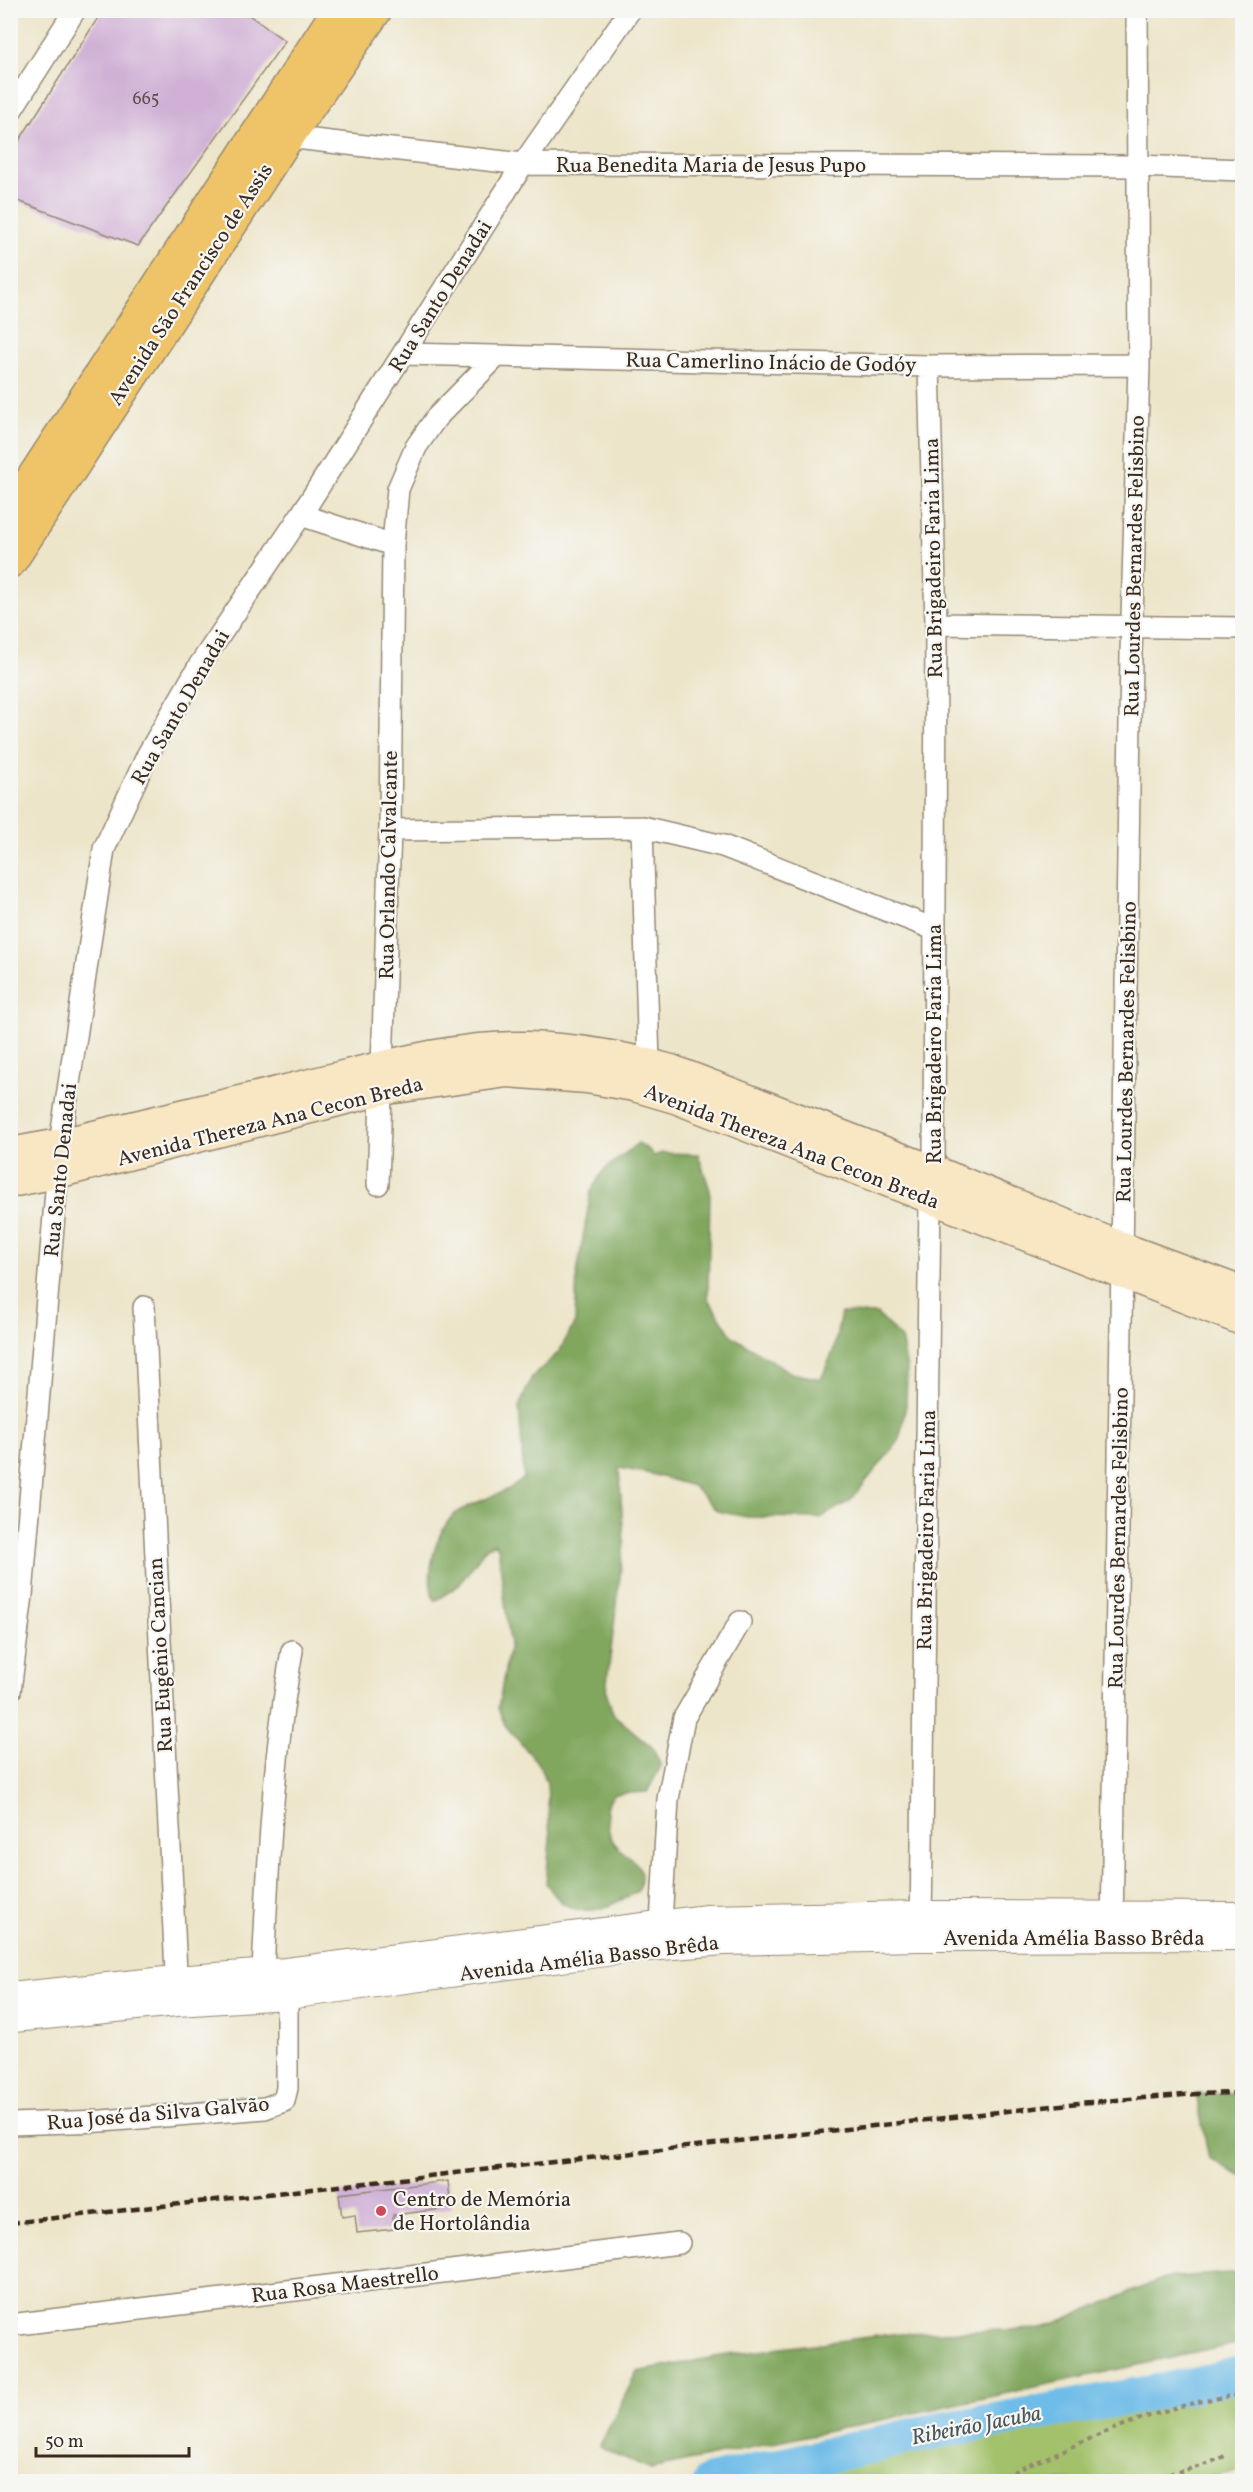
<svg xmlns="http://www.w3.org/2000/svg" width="1253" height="2492" viewBox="0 0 1253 2492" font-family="Vollkorn,serif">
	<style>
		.green { fill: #a2c16a; stroke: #6e7644; stroke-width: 1.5 }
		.forest { fill: #81a75e; stroke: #5e683e; stroke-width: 1.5 }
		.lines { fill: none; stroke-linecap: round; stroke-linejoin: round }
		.river { stroke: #6ebce8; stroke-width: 36 }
		.building { fill: #d0b0d6 }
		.minor-casing { stroke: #948874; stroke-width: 24 }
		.tertiary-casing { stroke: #948874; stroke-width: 28 }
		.secondary-casing { stroke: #948874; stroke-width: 33 }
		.primary-casing { stroke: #948874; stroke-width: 36 }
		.path { stroke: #948874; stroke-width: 4; stroke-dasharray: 4.5 4.5; stroke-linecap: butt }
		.minor { stroke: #fff; stroke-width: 21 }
		.tertiary { stroke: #fff; stroke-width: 26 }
		.secondary { stroke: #f9e7c3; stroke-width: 30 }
		.primary { stroke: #efc469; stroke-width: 33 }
		.rail { stroke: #3b2a1e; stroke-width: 4.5; stroke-dasharray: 9 4.5; stroke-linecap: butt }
		.poi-dot { fill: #d1495b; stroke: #f6f6f2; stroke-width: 2 }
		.labels { text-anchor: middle; stroke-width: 4.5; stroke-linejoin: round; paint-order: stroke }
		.number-label { font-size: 18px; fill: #604c4c }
		.street-label { font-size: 21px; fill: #3b2a1e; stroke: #f6f6f2 }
		.poi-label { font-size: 21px; fill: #3b2a1e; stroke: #f6f6f2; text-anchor: start }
		.water-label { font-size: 22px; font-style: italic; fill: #4a565b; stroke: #f6f6f2 }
	</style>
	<rect width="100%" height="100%" fill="#f6f6f2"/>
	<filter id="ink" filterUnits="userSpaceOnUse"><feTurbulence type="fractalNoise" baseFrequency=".0167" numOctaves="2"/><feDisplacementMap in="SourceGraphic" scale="12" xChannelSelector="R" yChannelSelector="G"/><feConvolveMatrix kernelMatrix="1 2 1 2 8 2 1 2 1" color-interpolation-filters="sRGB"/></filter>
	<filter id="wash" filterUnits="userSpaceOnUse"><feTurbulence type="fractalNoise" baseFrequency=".008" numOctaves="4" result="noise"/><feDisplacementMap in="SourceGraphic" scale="24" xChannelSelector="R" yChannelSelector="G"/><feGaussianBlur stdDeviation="1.35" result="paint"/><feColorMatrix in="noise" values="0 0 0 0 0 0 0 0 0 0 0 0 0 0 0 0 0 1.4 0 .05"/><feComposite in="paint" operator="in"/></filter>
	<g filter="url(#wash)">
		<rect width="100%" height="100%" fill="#ede5c9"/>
		<path class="green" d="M1242 2378V2470L1191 2481H747Z"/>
		<path class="forest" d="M638 1143 649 1150 654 1156 662 1153 698 1154 710 1190 708 1299 732 1336 791 1373 821 1379 834 1349 841 1313 877 1314 901 1338 907 1369 906 1405 899 1441 850 1501 820 1518 747 1517 717 1511 693 1486 651 1474 619 1468 624 1543 606 1691 613 1714 653 1748 661 1766 647 1792 614 1794 606 1807C608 1816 607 1832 612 1840 626 1862 649 1858 638 1891 615 1904 590 1919 564 1904 557 1900 551 1890 546 1883L550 1839 547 1783 537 1762 505 1725 498 1708 510 1643 498 1547 494 1543 486 1548 458 1586 435 1601C423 1580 436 1525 458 1512 479 1498 505 1496 524 1478L519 1407 532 1377 559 1352 575 1322 577 1273 591 1191 603 1171Z
			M1196 2094H1242V2177L1209 2159Z
			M1242 2272V2343L651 2469 599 2447 637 2372 720 2356 900 2333 1040 2329 1165 2278Z"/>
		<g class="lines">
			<path class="river" d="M710 2482 926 2433 1169 2390 1242 2374"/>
		</g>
		<g id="blocks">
			<path class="building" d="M103 10H242L285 41 138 246 10 198V155Z
				M448 2181 451 2208 393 2215 394 2229 357 2233 355 2215 342 2217 339 2194Z"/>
		</g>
	</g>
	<g filter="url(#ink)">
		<use href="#blocks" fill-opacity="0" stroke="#948874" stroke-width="1.5"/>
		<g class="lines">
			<defs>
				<path id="minor" d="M10 112 75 10
					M287 137 523 164 1137 166 1242 170
					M403 354 929 366 1139 365
					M301 515 393 545
					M936 624 1242 628
					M642 827 649 1064
					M390 830 642 827 723 846 934 929
					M378 1184 390 830 393 545 398 489 416 447 436 418 496 357
					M144 1307 177 1993
					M10 1691 22 1595 60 1144 104 849 148 754 199 666 301 515 523 164 630 10
					M661 1923 668 1799 684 1718 740 1622
					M921 1928 930 1198 934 1171 936 624 929 366
					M1112 1930 1131 654 1139 365 1137 10
					M263 1972C268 1865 273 1757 292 1651
					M10 2124 102 2121 265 2108 284 2101 287 2088V1981
					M10 2325 679 2243"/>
				<path id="tertiary" d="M10 1996 175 1979 286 1971 707 1918 922 1914 1242 1915
					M10 2017 14 2019 177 2003 288 1996 635 1949 724 1942 921 1938 1242 1937"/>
				<path id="secondary" d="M10 1153 60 1144C135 1126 211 1108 286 1090 364 1072 446 1045 527 1047 573 1048 627 1057 671 1070L934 1171 1123 1248 1242 1292
					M10 1182 57 1173 381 1090 507 1072 587 1078 634 1086 675 1098 1242 1320"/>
				<path id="primary" d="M10 514 339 10
					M10 561 287 137 375 10"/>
			</defs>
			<use href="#minor" class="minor-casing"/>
			<use href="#tertiary" class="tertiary-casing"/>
			<use href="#secondary" class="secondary-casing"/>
			<use href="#primary" class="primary-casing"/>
			<path class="path" d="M988 2482C1071 2450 1153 2403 1242 2395
				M1134 2482 1202 2466 1225 2456"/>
			<use href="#minor" class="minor"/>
			<use href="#tertiary" class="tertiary"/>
			<use href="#secondary" class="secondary"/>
			<use href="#primary" class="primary"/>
			<path class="rail" d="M10 2223 1078 2103 1196 2094 1242 2093"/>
		</g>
	</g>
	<circle class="poi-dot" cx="381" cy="2211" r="6"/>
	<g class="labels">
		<g class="number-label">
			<text x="146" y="104">665</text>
		</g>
		<g class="street-label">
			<text x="711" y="172">Rua Benedita Maria de Jesus Pupo</text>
			<text transform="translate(190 284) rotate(-57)" y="7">Avenida São Francisco de Assis</text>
			<text transform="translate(440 296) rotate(-58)" y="7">Rua Santo Denadai</text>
			<text transform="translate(771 362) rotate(1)" y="7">Rua Camerlino Inácio de Godóy</text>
			<text transform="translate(933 558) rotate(-91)" y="7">Rua Brigadeiro Faria Lima</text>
			<text transform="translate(1134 566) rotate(-89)" y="7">Rua Lourdes Bernardes Felisbino</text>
			<text transform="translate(180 707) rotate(-60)" y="7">Rua Santo Denadai</text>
			<text transform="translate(388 865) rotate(-89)" y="7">Rua Orlando Calvalcante</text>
			<text transform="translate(934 1044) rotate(-90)" y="7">Rua Brigadeiro Faria Lima</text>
			<text transform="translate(1126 1052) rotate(-89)" y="7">Rua Lourdes Bernardes Felisbino</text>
			<text transform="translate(270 1121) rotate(-14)" y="7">Avenida Thereza Ana Cecon Breda</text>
			<text transform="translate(792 1146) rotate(21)" y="7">Avenida Thereza Ana Cecon Breda</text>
			<text transform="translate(60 1170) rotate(-84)" y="7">Rua Santo Denadai</text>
			<text transform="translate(926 1530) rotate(-89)" y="7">Rua Brigadeiro Faria Lima</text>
			<text transform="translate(1118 1538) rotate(-89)" y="7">Rua Lourdes Bernardes Felisbino</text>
			<text transform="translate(160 1655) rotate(-93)" y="7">Rua Eugênio Cancian</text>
			<text x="1074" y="1945">Avenida Amélia Basso Brêda</text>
			<text transform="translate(589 1958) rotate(-7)" y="7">Avenida Amélia Basso Brêda</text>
			<text transform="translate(158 2113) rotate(-5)" y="7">Rua José da Silva Galvão</text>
			<text transform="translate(345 2284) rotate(-7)" y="7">Rua Rosa Maestrello</text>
		</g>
		<g class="poi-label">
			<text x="393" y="2206">Centro de Memória<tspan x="393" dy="24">de Hortolândia</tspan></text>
		</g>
		<g class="water-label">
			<text transform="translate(976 2424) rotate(-11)" y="8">Ribeirão Jacuba</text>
		</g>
	</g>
	<rect width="1253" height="2492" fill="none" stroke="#f6f6f2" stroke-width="36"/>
	<path d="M36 2447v9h153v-9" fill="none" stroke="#3b2a1e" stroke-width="3"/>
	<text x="45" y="2447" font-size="18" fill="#3b2a1e" stroke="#f6f6f2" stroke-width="4.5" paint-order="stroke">50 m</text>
</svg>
